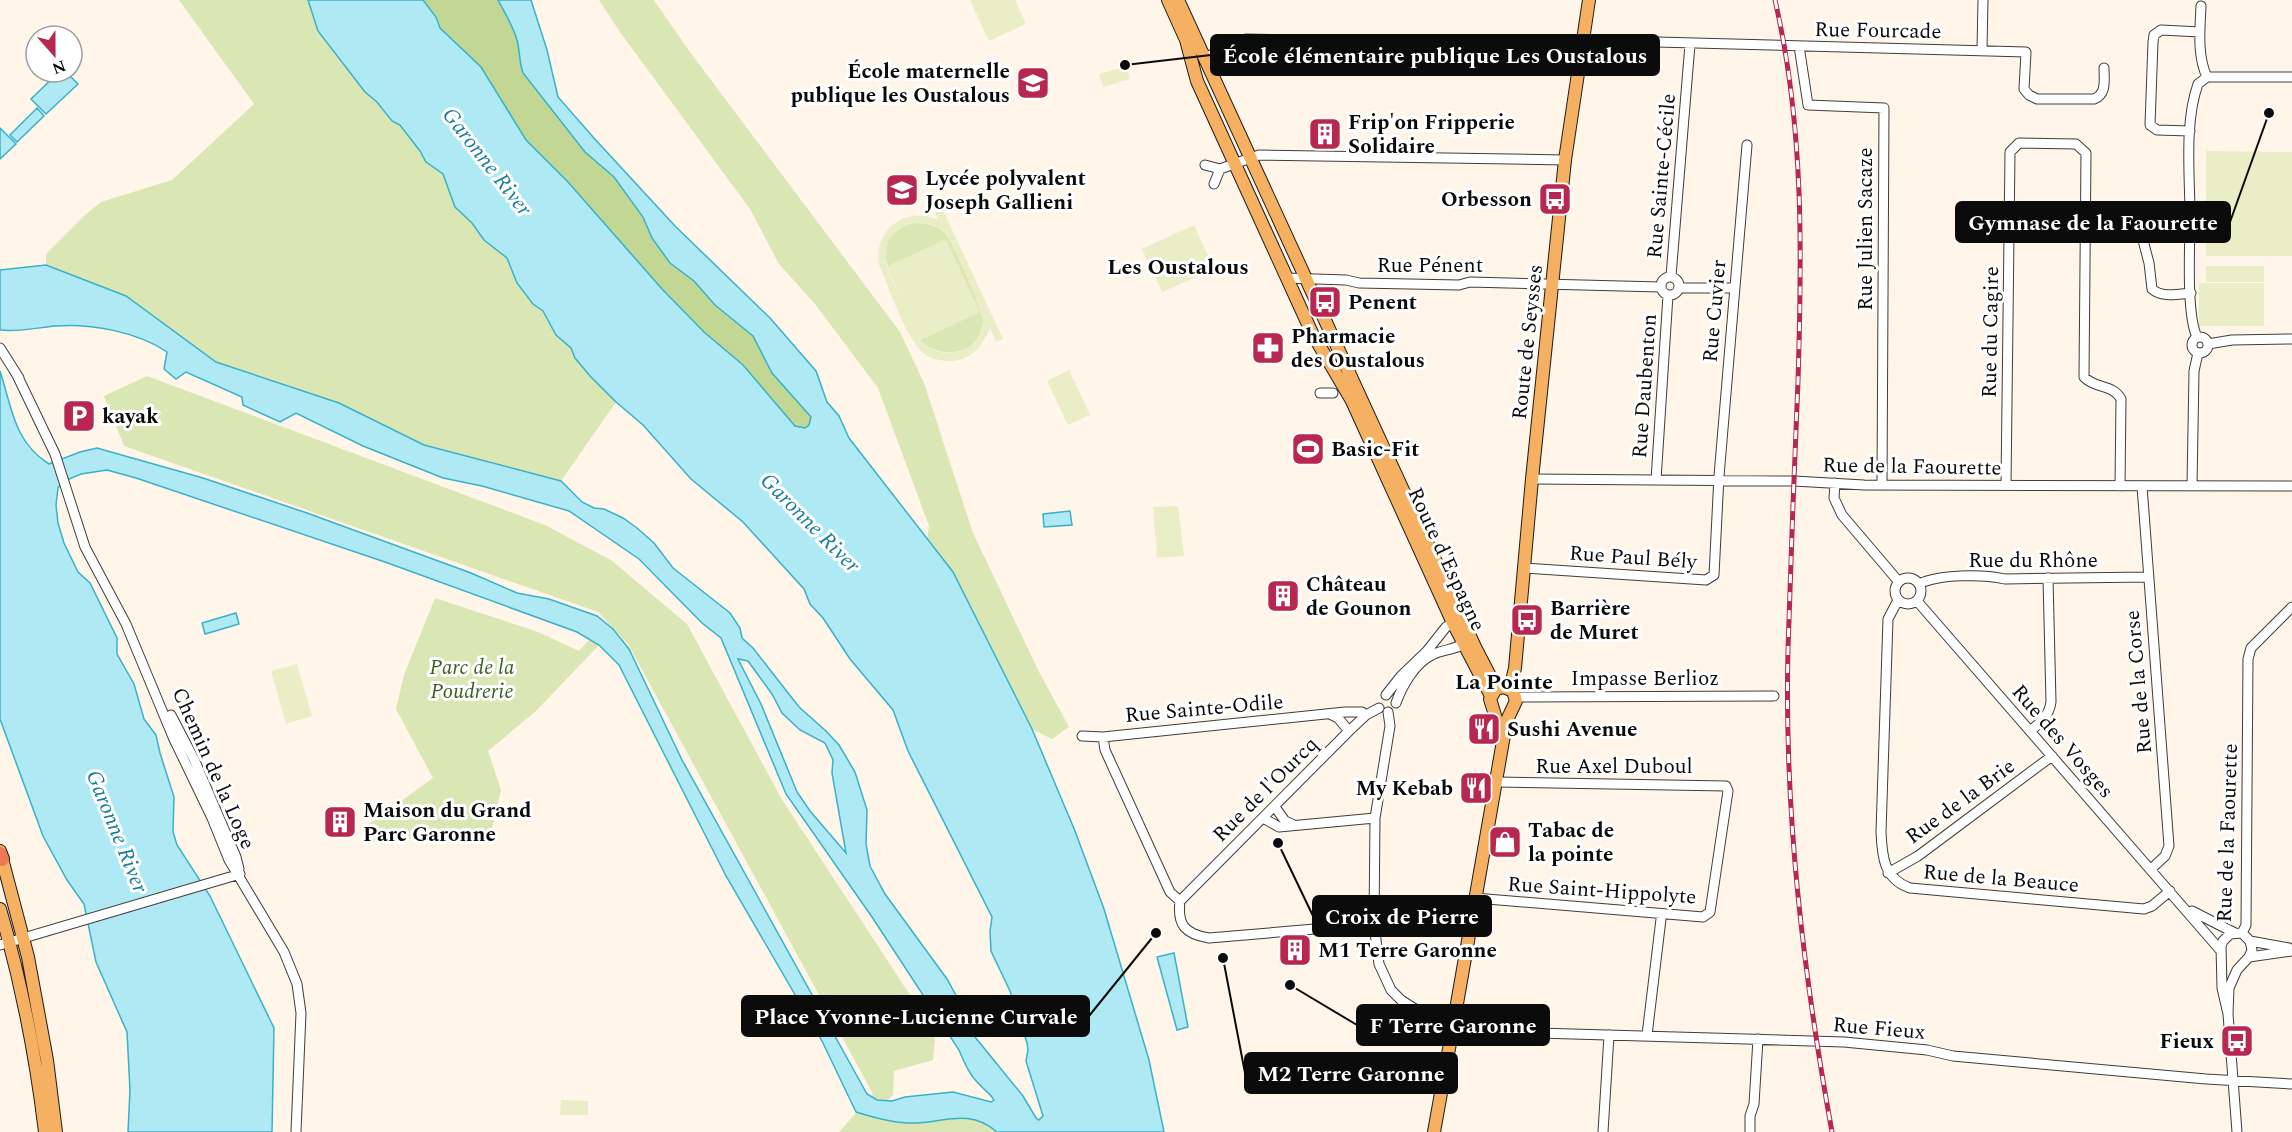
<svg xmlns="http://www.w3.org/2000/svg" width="2292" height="1132" viewBox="0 0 2292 1132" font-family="Spectral,serif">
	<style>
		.green { fill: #dae7b4 }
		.forest { fill: #c2d794 }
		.pitch { fill: #eaeec6; fill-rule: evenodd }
		.water { fill: #afeaf4; stroke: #38b1c9; stroke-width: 1.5; fill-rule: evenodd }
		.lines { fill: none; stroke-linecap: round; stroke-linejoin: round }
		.minor-casing { stroke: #3e3e3e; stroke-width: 11 }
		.major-casing { stroke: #1c1c1c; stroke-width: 14 }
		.highway-casing { stroke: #1c1c1c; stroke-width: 16 }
		.minor { stroke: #fff; stroke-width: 9 }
		.major { stroke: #f5b062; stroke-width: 12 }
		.highway { stroke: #f17854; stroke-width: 14 }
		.rail-casing { stroke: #b7274f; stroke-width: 5 }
		.rail { stroke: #fff; stroke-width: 3; stroke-dasharray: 9; stroke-linecap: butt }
		.labels { text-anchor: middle; stroke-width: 6; stroke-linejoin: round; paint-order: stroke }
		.street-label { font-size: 21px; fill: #0b0b0b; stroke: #fff }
		.poi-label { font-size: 21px; font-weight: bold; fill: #0b0b0b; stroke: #fff; text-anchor: start }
		.park-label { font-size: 21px; font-style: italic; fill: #3a601e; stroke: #fff }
		.water-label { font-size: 22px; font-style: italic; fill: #187e98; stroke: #fff }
		.neighbourhood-label { font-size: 22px; font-weight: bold; fill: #0b0b0b; stroke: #fff }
		.leader { fill: none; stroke: #0b0b0b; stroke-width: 2 }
		.callout-dot { fill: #0b0b0b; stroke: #fff; stroke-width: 2 }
		.callout { fill: #0b0b0b; stroke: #0b0b0b; stroke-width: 2 }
		.callout-label { font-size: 22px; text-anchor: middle; font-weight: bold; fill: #fff }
	</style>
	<rect width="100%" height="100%" fill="#fff5e9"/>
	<path class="green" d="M179 0H308L318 31 365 92 377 102 392 121 400 125 420 151 426 162 444 174 455 207 472 223 484 240 507 258 533 304 543 311 556 335 571 348 575 358 590 376 616 402 561 481 424 445 339 403 216 362 126 296 46 265V254L86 214 101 202 172 180 254 104Z
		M599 0H654L687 48 900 332 924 383 973 533 1039 672 1069 727 1052 739 1032 729 953 572 927 539 929 526 878 388 815 304 779 264 750 209 620 32Z
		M913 223C925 223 939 225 947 235 954 245 983 311 983 320 981 355 943 361 921 341 914 325 907 310 900 294 886 265 871 237 913 223Z
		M147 376 545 525 611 560 687 624 781 798 929 1024 935 1039 933 1060 894 1071 893 1095 870 1116C882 1118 895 1122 907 1123 941 1126 967 1106 997 1132H839L873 1094 628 644 598 612 124 446 104 396Z
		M435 598 538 632 579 651 590 639 599 645 536 711 488 751 501 790 491 833 370 842 365 827 433 778 396 709 404 675Z"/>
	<path class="forest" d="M423 0H498C505 13 513 26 517 40 520 51 519 62 523 73L585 152 614 177 643 217 652 238 670 263 694 281 715 305 753 336 772 373 811 417 809 425 805 428 795 426 743 365 704 332 662 289 568 182 526 140 481 67 440 28 436 17Z"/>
	<path class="pitch" d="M970 0H1015L1026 24 989 41Z
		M1127 66 1130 79 1103 87 1099 74Z
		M2206 151 2292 152V256H2206Z
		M942 208 1003 339 996 342 990 328C983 344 976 355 959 360 948 363 932 360 923 353 906 338 889 288 879 265 873 230 906 205 938 220L935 212ZM913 223C925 223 934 224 944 232 951 238 983 312 983 321 981 354 941 363 921 340L980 312 946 239 888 266 903 300C886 271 871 237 913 223Z
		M1194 225 1214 269 1162 292 1142 249Z
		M2206 266H2264V282H2206Z
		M2199 283H2264V326H2199Z
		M1069 370 1090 415 1068 425 1047 381Z
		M1178 506 1184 556 1157 558 1153 507Z
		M297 664 312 716 286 724 271 671Z
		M561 1100 588 1101V1115H560Z"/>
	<path class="water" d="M308 0H423L436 17 440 28 481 67 526 140 568 182 662 289 704 332 743 365 795 426 805 428 809 425 811 417 772 373 753 336 715 305 694 281 670 263 652 238 643 217 614 177 585 152 523 73C519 62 520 51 517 40 513 26 505 13 498 0H531L547 50 558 97 593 137 675 226 770 318 816 371 827 402 839 416 849 438 953 572 1032 729 1075 831 1104 909 1149 1060 1164 1132H997C967 1106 941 1125 907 1123 889 1122 872 1117 856 1112L822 1041 726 876 619 665 599 645 577 632 385 562 136 478 107 470 81 474 62 482 58 488 56 505 58 523 64 543 78 572 90 583 117 638V654L134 684 144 719 156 735 160 753 174 797 173 832 177 845 210 896 274 1028 272 1132H128L130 1090 127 1032 96 962 84 904 67 880 43 836 0 719V371C12 408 14 442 49 464L80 452 97 448 203 478 307 513 471 573 517 593 549 599 597 616 613 629 629 649 682 760 867 1094 877 1100 892 1101 905 1097 953 1092 991 1102 994 1100C990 1093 985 1091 980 1085 970 1076 964 1062 959 1050L872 917 786 794 721 638 702 623 639 559 569 511 482 486 443 478 363 446 296 413 280 422 243 405 242 397 186 372 176 379 164 369 167 352C138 332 90 323 55 326 36 328 19 332 0 330V270L46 265 126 296 216 362 339 403 424 445 561 481 582 502 594 508 604 509 623 518 637 528 654 543 673 568 730 613 740 628 742 638 753 648 799 707 826 731 839 745 855 772 867 810 866 844 870 866 885 894 947 979 964 1010 975 1037 1023 1096 1036 1118 1039 1120 1043 1116 1026 1061 1028 1050 1027 1043 1010 991 991 951 990 931 992 917 908 751 893 710 850 659 823 618 810 604 804 589 743 522 691 479 643 425 616 402 590 376 575 358 571 348 556 335 543 311 533 304 517 283 507 258 484 240 472 223 455 207 443 174 426 162 420 151 400 125 392 121 377 102 365 92 318 31ZM738 659 748 661 772 694 782 713 800 730 825 743 833 760 832 773 846 853 810 811 797 792 761 704Z
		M59 72H66L78 84 46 114 31 99Z
		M37 108 44 116 17 142 10 135Z
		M0 128 16 144 0 159Z
		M1070 511 1072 525 1044 527 1043 514Z
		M236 613 239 624 205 634 202 623Z
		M1174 953 1188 1027 1177 1030 1157 957Z"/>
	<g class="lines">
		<defs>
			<path id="minor" d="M2201 6C2200 29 2197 56 2207 77
				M1582 40 2026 52 2024 89 2029 95 2037 99H2094C2107 94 2104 80 2104 68
				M1799 46 1808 105 1884 108 1882 485
				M1982 50 1983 0
				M1204 58 1246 39 1582 45
				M2190 131 2157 130 2150 125 2153 42 2154 35 2161 30 2200 32
				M1205 165 1220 169 1259 155 1565 160
				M1214 184 1220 169
				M2139 225 2149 263 2152 289C2162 298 2178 294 2191 293
				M1671 276 1690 44
				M1661 286a9 9 0 1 1 18 0a9 9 0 1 1-18 0Z
				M1286 278 1346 280 1359 283 1459 285 1470 282 1660 287
				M1679 288H1734
				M2192 345a8 8 0 1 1 16 0a8 8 0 1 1-16 0Z
				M2197 337C2186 314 2190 246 2190 217 2190 176 2184 123 2198 84L2207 77H2292
				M2208 344 2232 340 2292 339
				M0 348 19 378
				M17 375 55 454 85 547 126 624 173 737 212 818 229 860 284 952 297 984 301 1013 296 1132
				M1320 393H1333
				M1532 479 1794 481 1864 485 2292 486
				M1656 480 1668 295
				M1835 483 1834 498 1842 515 1899 582
				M2006 485 2010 152 2019 143 2076 144 2086 153 2084 377C2095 389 2113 384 2121 399L2120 486
				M2142 486 2169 846 2165 856 2151 869
				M2192 486 2194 371 2198 353
				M1524 568 1706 580 1714 575 1719 476 1747 145
				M1895 591a13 13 0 1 1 26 0a13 13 0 1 1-26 0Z
				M1919 584C1939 574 1983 574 2005 579L2148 577
				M1898 600 1888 619 1881 832C1882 857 1884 879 1910 888L2144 909 2152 906 2170 891
				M1917 601 2221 951
				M1386 695 1401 676 1427 651 1446 627 1453 623H1459
				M1516 697 1774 696
				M1396 703C1402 686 1415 663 1432 655 1443 649 1458 650 1467 641
				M1388 712 1390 726 1375 818 1374 924 1379 964 1391 990 1401 1000 1423 1014 1445 1022
				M1330 714 1338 718 1349 731
				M171 715 194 759 236 857 239 869
				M2030 731C2041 722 2049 716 2051 702L2048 578
				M1082 736 1103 737 1345 712H1362L1366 715
				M1103 737 1105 750 1170 892 1180 901
				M1275 807 1285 821 1292 824
				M1263 818 1279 827 1375 818
				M1888 873 1918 856 2052 756
				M1475 898 1703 917 1710 912 1728 791 1726 786 1496 782
				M1180 901 1349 731 1366 715 1379 708
				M1180 901C1177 925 1185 934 1209 938L1374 924
				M2192 911 2235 933
				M2242 933 2246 925 2248 659 2251 648 2292 607
				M2250 941 2289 948
				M0 945 240 874
				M2249 957 2292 951
				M2228 1014 2222 988 2221 946 2223 941 2230 934 2242 933 2250 941 2252 950 2249 957 2237 970 2229 988 2228 1014 2237 1132
				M1462 1025 1538 1033 1844 1042 1927 1050 1953 1056 2206 1079 2292 1084
				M1647 1035 1661 919
				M1603 1132 1609 1035
				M1750 1132V1116L1754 1104 1758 1039"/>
			<path id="major" d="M1168 0 1186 40 1197 81 1312 333 1352 401 1453 623 1491 696
				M1178 0 1475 647 1491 678 1501 687
				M1510 689 1515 668 1532 479 1565 160 1589 0
				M0 851 28 957 47 1060 56 1132
				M0 909C21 981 36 1057 45 1132
				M1455 1015 1503 741 1508 718 1516 701 1513 691 1504 687 1496 689 1490 699 1503 741
				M1452 1032 1458 1030 1462 1025 1460 1018 1455 1015
				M1452 1032 1447 1028 1445 1022 1448 1016 1455 1015
				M1434 1132 1452 1032"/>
			<path id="highway" d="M0 854 2 859"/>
		</defs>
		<use href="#minor" class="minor-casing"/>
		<use href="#major" class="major-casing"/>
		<use href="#highway" class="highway-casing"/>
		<use href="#minor" class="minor"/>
		<use href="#major" class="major"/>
		<use href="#highway" class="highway"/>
		<defs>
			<path id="rail" d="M1775 0C1804 126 1802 252 1798 381 1794 470 1791 560 1788 649 1784 812 1803 972 1832 1132"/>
		</defs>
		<use href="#rail" class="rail-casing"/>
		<use href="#rail" class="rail"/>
	</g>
	<defs>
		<symbol id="school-square" viewBox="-11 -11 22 22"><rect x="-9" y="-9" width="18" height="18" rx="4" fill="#b7274f" stroke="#fff"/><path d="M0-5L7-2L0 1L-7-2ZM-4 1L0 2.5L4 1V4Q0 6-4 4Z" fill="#fff"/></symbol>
		<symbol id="building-square" viewBox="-11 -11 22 22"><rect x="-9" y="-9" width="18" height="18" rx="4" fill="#b7274f" stroke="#fff"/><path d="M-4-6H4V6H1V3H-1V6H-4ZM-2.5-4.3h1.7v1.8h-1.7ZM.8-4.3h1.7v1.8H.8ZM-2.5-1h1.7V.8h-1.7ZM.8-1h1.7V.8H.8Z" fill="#fff"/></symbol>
		<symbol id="bus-square" viewBox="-11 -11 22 22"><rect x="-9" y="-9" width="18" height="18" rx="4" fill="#b7274f" stroke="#fff"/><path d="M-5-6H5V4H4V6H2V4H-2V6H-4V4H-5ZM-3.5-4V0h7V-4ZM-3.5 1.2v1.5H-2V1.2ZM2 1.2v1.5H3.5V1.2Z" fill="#fff"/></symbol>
		<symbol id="pharmacy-square" viewBox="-11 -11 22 22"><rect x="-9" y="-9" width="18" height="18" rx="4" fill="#b7274f" stroke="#fff"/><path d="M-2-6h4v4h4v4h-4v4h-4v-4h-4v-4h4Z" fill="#fff"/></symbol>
		<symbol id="parking-square" viewBox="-11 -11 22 22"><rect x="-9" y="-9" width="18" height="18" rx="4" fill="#b7274f" stroke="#fff"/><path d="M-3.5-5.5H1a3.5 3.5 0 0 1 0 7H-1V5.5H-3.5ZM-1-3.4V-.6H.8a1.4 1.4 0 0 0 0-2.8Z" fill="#fff"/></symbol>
		<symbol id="stadium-square" viewBox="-11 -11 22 22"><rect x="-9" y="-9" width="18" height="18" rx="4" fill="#b7274f" stroke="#fff"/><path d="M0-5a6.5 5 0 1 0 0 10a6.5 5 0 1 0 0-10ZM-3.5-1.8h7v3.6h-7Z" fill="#fff"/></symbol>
		<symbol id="restaurant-square" viewBox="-11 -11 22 22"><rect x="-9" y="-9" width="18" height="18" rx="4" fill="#b7274f" stroke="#fff"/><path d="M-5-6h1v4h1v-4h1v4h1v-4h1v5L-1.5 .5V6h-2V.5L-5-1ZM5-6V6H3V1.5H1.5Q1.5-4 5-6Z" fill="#fff"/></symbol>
		<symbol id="shop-square" viewBox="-11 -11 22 22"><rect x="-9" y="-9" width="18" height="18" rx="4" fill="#b7274f" stroke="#fff"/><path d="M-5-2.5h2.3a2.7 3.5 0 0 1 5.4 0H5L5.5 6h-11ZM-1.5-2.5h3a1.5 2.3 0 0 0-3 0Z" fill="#fff"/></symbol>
	</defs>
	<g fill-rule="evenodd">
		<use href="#school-square" x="1014" y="64" width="38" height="38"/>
		<use href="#building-square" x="1306" y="115" width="38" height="38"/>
		<use href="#school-square" x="883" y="171" width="38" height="38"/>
		<use href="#bus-square" x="1536" y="180" width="38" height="38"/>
		<use href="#bus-square" x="1306" y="283" width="38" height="38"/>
		<use href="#pharmacy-square" x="1249" y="329" width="38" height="38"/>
		<use href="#parking-square" x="60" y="397" width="38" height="38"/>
		<use href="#stadium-square" x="1289" y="430" width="38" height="38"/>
		<use href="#building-square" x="1264" y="577" width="38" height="38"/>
		<use href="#bus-square" x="1508" y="601" width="38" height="38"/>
		<use href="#restaurant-square" x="1465" y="710" width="38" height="38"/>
		<use href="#restaurant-square" x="1457" y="769" width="38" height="38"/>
		<use href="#building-square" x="321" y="803" width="38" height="38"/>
		<use href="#shop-square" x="1486" y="823" width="38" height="38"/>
		<use href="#building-square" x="1276" y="931" width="38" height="38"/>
		<use href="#bus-square" x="2218" y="1022" width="38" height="38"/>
	</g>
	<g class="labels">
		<g class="street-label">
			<text transform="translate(1878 30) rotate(1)" y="7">Rue Fourcade</text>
			<text transform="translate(1661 176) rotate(-85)" y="7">Rue Sainte-Cécile</text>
			<text transform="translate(1865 229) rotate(-90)" y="7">Rue Julien Sacaze</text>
			<text x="1430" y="272">Rue Pénent</text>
			<text transform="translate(1714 311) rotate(-85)" y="7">Rue Cuvier</text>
			<text transform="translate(1990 332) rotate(-89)" y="7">Rue du Cagire</text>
			<text transform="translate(1527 342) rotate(-84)" y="7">Route de Seysses</text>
			<text transform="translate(1644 386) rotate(-86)" y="7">Rue Daubenton</text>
			<text transform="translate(1912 466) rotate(1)" y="7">Rue de la Faourette</text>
			<text transform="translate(1633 557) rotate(4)" y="7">Rue Paul Bély</text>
			<text transform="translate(1447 559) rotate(65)" y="7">Route d'Espagne</text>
			<text x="2033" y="567">Rue du Rhône</text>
			<text x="1645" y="685">Impasse Berlioz</text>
			<text transform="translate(2138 682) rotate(-95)" y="7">Rue de la Corse</text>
			<text transform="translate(1204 708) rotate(-5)" y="7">Rue Sainte-Odile</text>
			<text transform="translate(2063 741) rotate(49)" y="7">Rue des Vosges</text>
			<text x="1614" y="773">Rue Axel Duboul</text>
			<text transform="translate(214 768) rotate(66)" y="7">Chemin de la Loge</text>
			<text transform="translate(1265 789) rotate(-45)" y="7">Rue de l'Ourcq</text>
			<text transform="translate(1960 801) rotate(-36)" y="7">Rue de la Brie</text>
			<text transform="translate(2227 833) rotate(-88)" y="7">Rue de la Faourette</text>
			<text transform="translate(2001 878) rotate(5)" y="7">Rue de la Beauce</text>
			<text transform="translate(1602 890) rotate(4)" y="7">Rue Saint-Hippolyte</text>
			<text transform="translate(1879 1028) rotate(5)" y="7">Rue Fieux</text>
		</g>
		<g class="poi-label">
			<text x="1010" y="78" text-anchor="end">École maternelle<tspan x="1010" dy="24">publique les Oustalous</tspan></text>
			<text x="1348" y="129">Frip'on Fripperie<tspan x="1348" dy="24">Solidaire</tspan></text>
			<text x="925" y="185">Lycée polyvalent<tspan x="925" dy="24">Joseph Gallieni</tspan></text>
			<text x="1532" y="206" text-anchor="end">Orbesson</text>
			<text x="1348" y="309">Penent</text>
			<text x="1291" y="343">Pharmacie<tspan x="1291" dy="24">des Oustalous</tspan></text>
			<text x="102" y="423">kayak</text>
			<text x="1331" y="456">Basic-Fit</text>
			<text x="1306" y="591">Château<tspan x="1306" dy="24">de Gounon</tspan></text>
			<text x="1550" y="615">Barrière<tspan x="1550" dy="24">de Muret</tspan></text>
			<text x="1507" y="736">Sushi Avenue</text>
			<text x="1453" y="795" text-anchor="end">My Kebab</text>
			<text x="363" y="817">Maison du Grand<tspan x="363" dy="24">Parc Garonne</tspan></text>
			<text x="1528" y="837">Tabac de<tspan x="1528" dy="24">la pointe</tspan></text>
			<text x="1318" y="957">M1 Terre Garonne</text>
			<text x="2214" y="1048" text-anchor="end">Fieux</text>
		</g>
		<g class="park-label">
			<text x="472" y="674">Parc de la<tspan x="472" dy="24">Poudrerie</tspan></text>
		</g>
		<g class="water-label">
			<text transform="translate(488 161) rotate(52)" y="8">Garonne River</text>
			<text transform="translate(811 522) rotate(45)" y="8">Garonne River</text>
			<text transform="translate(118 831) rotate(68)" y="8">Garonne River</text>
		</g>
		<g class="neighbourhood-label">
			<text x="1178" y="274">Les Oustalous</text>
			<text x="1504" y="689">La Pointe</text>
		</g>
	</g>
	<path class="leader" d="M1125 65L1211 55M2269 113L2230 222M1278 843L1313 916M1156 933L1089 1016M1290 985L1357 1025M1223 958L1245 1073"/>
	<g class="callout-dot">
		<circle cx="1125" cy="65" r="6"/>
		<circle cx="2269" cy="113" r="6"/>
		<circle cx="1278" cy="843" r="6"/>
		<circle cx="1156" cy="933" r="6"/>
		<circle cx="1290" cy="985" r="6"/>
		<circle cx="1223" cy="958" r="6"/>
	</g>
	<g class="callout">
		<rect x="1211" y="35" width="448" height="40" rx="6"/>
		<rect x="1956" y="202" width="274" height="40" rx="6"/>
		<rect x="1313" y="896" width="178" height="40" rx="6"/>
		<rect x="742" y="996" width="347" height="40" rx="6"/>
		<rect x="1357" y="1005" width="192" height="40" rx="6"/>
		<rect x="1245" y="1053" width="212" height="40" rx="6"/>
	</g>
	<g class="callout-label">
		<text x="1435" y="63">École élémentaire publique Les Oustalous</text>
		<text x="2093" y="230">Gymnase de la Faourette</text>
		<text x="1402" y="924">Croix de Pierre</text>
		<text x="916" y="1024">Place Yvonne-Lucienne Curvale</text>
		<text x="1453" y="1033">F Terre Garonne</text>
		<text x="1351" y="1081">M2 Terre Garonne</text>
	</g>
	<g transform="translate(54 54) rotate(159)"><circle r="28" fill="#ffffff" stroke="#9d9d9d" stroke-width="1.5"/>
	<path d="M0-4.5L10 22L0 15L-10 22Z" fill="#b7274f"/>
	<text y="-9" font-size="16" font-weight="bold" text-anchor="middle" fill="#0b0b0b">N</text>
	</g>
</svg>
